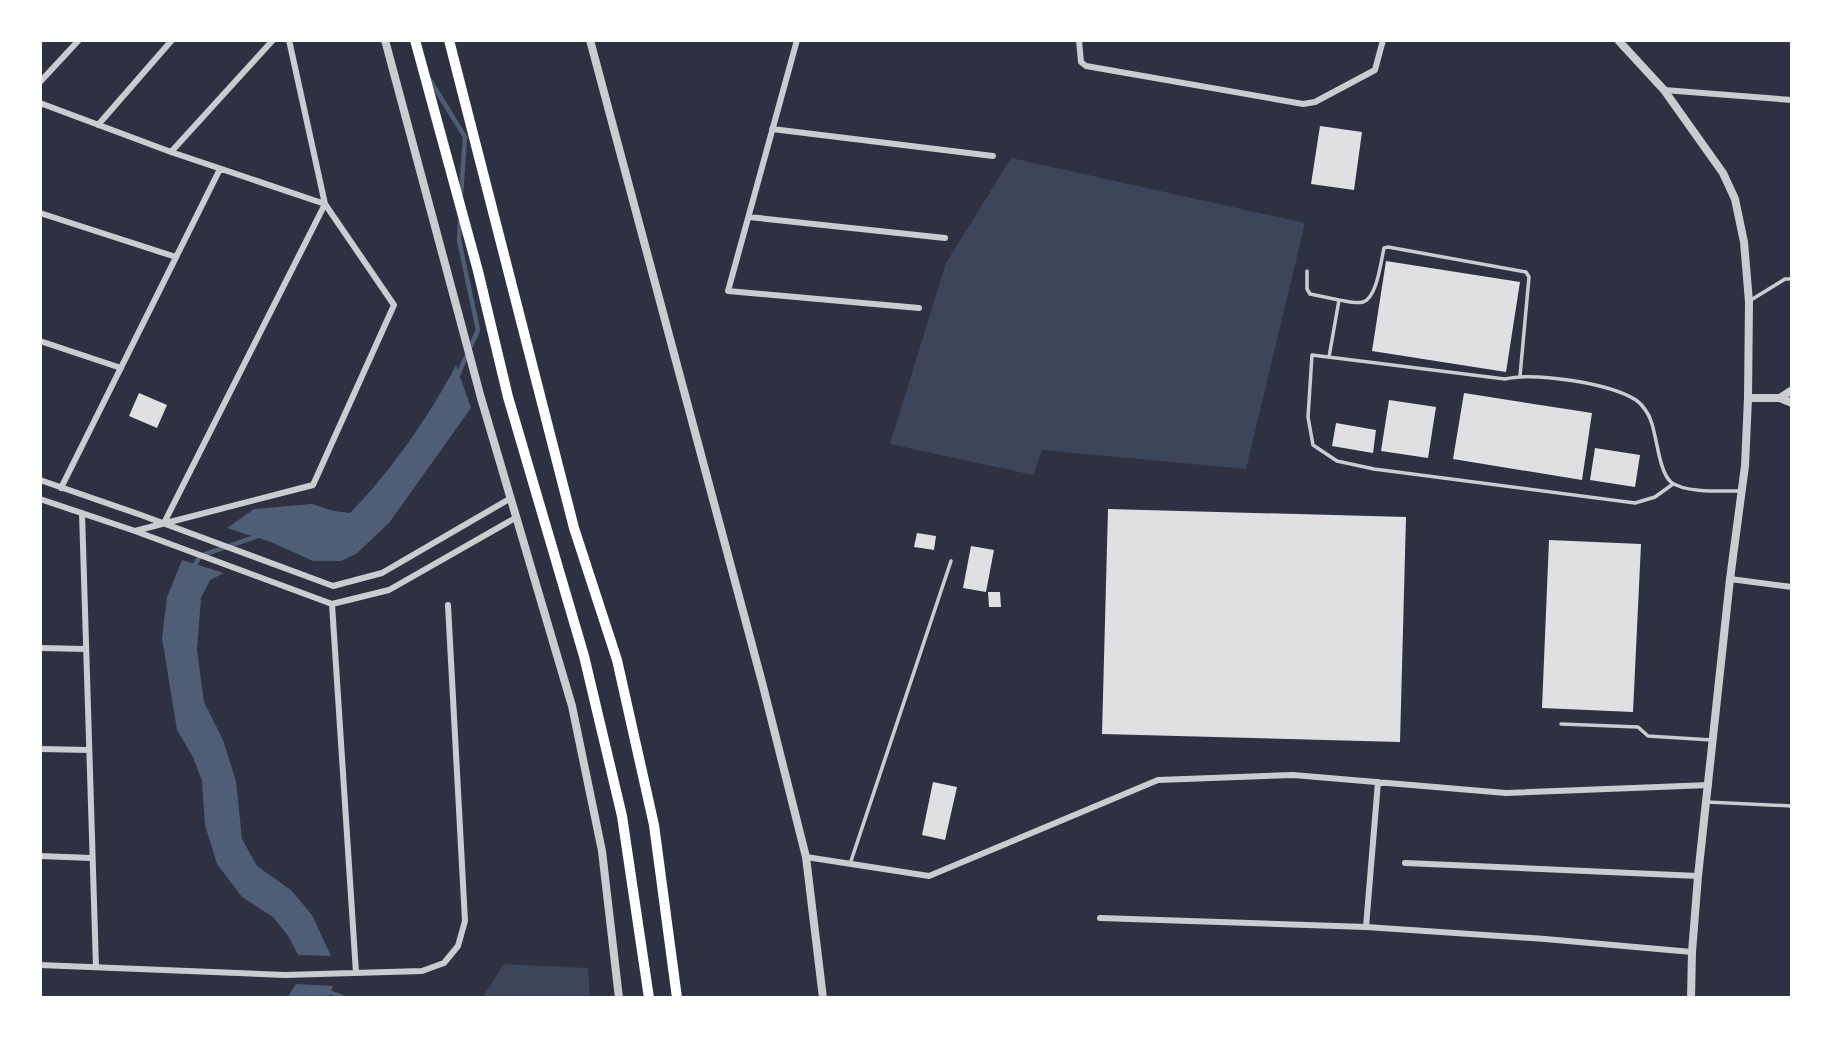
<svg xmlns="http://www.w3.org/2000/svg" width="1832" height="1038" viewBox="0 0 1832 1038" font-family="Mulish,sans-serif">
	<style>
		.green { fill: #3c4559 }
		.water { fill: #4f5d75 }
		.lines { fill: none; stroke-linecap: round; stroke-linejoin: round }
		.stream { stroke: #4f5d75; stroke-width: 4.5 }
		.building { fill: #e0e0e3 }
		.service { stroke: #caccd0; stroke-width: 3.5 }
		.minor { stroke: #caccd0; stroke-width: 6 }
		.tertiary { stroke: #caccd0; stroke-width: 8 }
		.trunk { stroke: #fff; stroke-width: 10 }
	</style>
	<rect width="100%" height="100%" fill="#2d3142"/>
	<path class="green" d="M1011 158 1305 223 1246 469 1042 450 1033 475 890 444 946 263Z
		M504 964 588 968 590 998H482Z"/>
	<path class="water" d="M456 365 471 408 389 523 356 554 341 561H313L271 542 227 528 254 509 312 504 334 511 350 513C389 474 431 414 456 365Z
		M182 560 224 573 210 580 201 598 197 650 204 702 223 740 236 781 242 839 257 866 291 890 312 915 331 956 298 955 289 937 273 917 242 897 217 864 205 825 202 781 193 757 177 730 162 638 167 597Z
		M296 984 333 986 328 998H287Z"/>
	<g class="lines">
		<path class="stream" d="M430 80 465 137 461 194
			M457 377 478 330 459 240 460 220
			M193 568 200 556 258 536
			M327 991 345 998"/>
	</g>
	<path class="building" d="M1320 126 1362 132 1354 190 1311 184Z
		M1386 261 1520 282 1506 372 1372 351Z
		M139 393 167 405 157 428 129 416Z
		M1464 393 1592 413 1582 480 1453 459Z
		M1389 400 1436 407 1428 458 1381 451Z
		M1336 423 1376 430 1373 453 1332 446Z
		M1595 448 1640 455 1635 487 1590 480Z
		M1108 509 1406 517 1400 742 1102 734Z
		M917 533 936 536 934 550 914 547Z
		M1549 540 1641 544 1633 712 1542 708Z
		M971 546 994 550 986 592 963 588Z
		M988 592H1000L1001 607H989Z
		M933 782 957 787 945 840 922 835Z"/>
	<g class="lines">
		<path class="service" d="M1307 271V289L1310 294 1339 300 1329 357
			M1339 300C1346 301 1356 304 1363 302 1377 298 1381 261 1384 248L1388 247 1526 272 1529 277 1520 376
			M1751 300 1785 279H1792
			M1673 484 1655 497 1635 503 1374 469 1337 461 1313 445 1308 417 1312 355 1505 379C1535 372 1609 383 1636 400 1642 404 1649 414 1651 421 1657 437 1659 472 1671 482 1684 493 1722 491 1739 491
			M1561 724 1638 727 1648 736 1712 740
			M1707 802 1792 806
			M850 864 951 561"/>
		<path class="minor" d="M797 40 728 291 919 308
			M1079 40 1081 62 1086 66 1303 104 1315 102 1375 70 1383 40
			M40 82 79 40
			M1664 90 1792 100
			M40 103 171 152 325 204
			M98 125 172 40
			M772 129 993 156
			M171 152 273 40
			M40 213 176 257
			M749 217 945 238
			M40 341 121 368
			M40 480 141 515 333 586 382 573 511 498
			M61 488 220 169
			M40 499 135 531 332 604 389 590 517 517
			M82 513 96 967
			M164 523 325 204
			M135 531 313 485 394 305 325 204 289 40
			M1730 579 1792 587
			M332 604 356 973
			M40 648 86 649
			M40 749 89 750
			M40 856 91 858
			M806 857 929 876 1158 780 1293 775 1506 793 1709 785
			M1405 863 1698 876
			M1100 918 1366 927 1378 782
			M1366 927 1545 939 1692 952
			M40 965 285 975 422 971 444 963 458 946 465 921 448 605"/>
		<path class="tertiary" d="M385 40 481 398 572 706 602 851 619 998
			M590 40 763 686 806 857 823 998
			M1618 40 1664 90 1723 173 1735 199 1744 242 1749 302 1748 398 1745 466 1730 579 1698 876 1692 952 1691 998
			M1748 398H1780L1792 403
			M1780 398 1792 390"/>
		<path class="trunk" d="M415 40 478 271 508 397 584 656 622 816 649 998
			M449 40 574 528 617 660 654 825 677 998"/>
	</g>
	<rect width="1832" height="1038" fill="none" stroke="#ffffff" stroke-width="84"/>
</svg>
